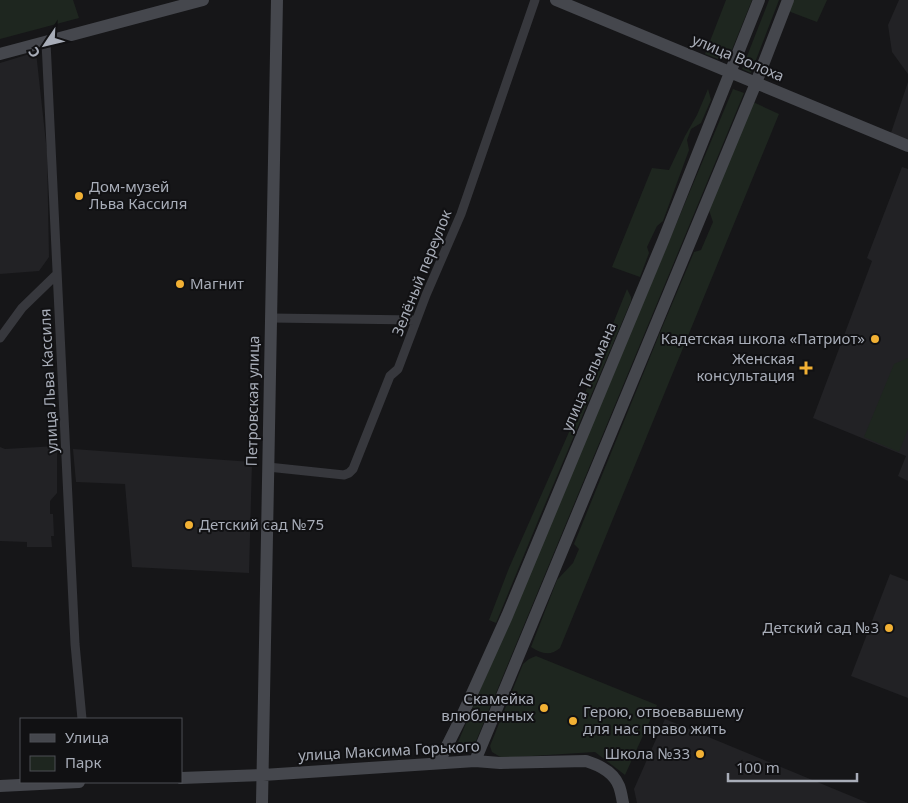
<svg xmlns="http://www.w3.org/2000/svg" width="908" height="803" viewBox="0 0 908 803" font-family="'Noto Sans',sans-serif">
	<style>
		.built { fill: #222225 }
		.green { fill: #1e261f }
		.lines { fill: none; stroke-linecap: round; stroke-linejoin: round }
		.street { stroke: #37383d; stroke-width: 9 }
		.secondary { stroke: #45474d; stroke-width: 12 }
		.poi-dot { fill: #f2b134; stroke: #111113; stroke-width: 2 }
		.labels { text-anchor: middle; stroke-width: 4; stroke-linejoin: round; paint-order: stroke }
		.street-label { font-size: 15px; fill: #a8adb8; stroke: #111113 }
		.poi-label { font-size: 15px; fill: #a8adb8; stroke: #111113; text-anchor: end }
	</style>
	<rect width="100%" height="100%" fill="#161618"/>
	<path class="built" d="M899 0H908V74L892 52 888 25Z
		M36 52 47 152 49 257 39 271 0 274V63Z
		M908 82V143L890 136Z
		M902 167 908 169V481L898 476 906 456 813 418 872 261 867 258Z
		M57 446V493L50 501V514H53L54 536H51L52 547H27V542L0 541V447L5 449Z
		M73 449 252 462 249 573 132 567 125 484 76 482Z
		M890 574 908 581V698L851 676Z
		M665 719 868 803H637L634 789Z"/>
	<path class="green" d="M0 0H73L79 18 0 39Z
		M726 0H752L729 57 725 60 718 59 705 54Z
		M769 0H779L751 73 742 69Z
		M793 0H827L817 22 788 11Z
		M708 89 711 100 701 123 691 129 687 140 689 150 663 221 657 226 647 247 649 253 640 277 612 267 652 168 669 170 685 136 697 115Z
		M733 89 744 93 474 746 456 747Z
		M753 102 779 114 560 648C551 656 541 654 531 647L557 580 573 563 579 549 574 544 661 330 694 252 701 250 713 222 709 210Z
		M627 289 631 297V301L538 521 496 623 489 620 509 568 573 423Z
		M908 358V429L899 452 864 437 894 364Z
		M536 656 657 705 625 775 595 752 502 758 492 752 490 746 523 664 529 659Z"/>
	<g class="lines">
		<path class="street" d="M46 42 75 644 82 719
			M271 318 416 320
			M0 338 22 308 57 274
			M268 467 344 475 349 473 353 469 390 376 398 369 426 295 461 214 535 0"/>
		<path class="secondary" d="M556 0 908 146
			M0 54 203 0
			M475 761 756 83 788 0
			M439 762 461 718 507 616 663 241 759 0
			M181 778 263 775 475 761 500 763 586 761C599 765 614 773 619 786 621 791 622 798 623 803
			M0 786 79 782
			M262 803 277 0"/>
	</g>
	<g class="poi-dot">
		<circle cx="79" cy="196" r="5"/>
		<circle cx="180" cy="284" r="5"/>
		<circle cx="875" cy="339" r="5"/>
		<path d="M803.5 360.5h5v5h5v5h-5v5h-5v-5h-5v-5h5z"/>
		<circle cx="189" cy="525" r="5"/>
		<circle cx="889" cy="628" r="5"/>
		<circle cx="544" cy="708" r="5"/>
		<circle cx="573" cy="721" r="5"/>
		<circle cx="700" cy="754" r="5"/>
	</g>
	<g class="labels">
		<g class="street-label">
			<text transform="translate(738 58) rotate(23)" y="5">улица Волоха</text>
			<text transform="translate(422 273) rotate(-68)" y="5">Зелёный переулок</text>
			<text transform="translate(589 377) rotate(-67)" y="5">улица Тельмана</text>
			<text transform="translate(49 381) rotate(-93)" y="5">улица Льва Кассиля</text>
			<text transform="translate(253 401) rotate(-89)" y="5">Петровская улица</text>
			<text transform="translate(389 751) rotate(-3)" y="5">улица Максима Горького</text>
		</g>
		<g class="poi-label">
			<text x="89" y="192" text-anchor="start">Дом-музей<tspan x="89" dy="17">Льва Кассиля</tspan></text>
			<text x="190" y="289" text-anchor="start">Магнит</text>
			<text x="865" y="344">Кадетская школа «Патриот»</text>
			<text x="795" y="364">Женская<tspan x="795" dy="17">консультация</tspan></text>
			<text x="199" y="530" text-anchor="start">Детский сад №75</text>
			<text x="879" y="633">Детский сад №3</text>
			<text x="534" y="704">Скамейка<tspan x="534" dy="17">влюбленных</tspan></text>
			<text x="583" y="717" text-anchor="start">Герою, отвоевавшему<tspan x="583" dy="17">для нас право жить</tspan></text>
			<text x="690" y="759">Школа №33</text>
		</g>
	</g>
	<rect x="20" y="718" width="162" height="65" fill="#111113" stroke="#4d4f55"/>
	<rect x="30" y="734" width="25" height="8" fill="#45474d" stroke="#4d4f55"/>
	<text x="65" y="743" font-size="15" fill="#a8adb8">Улица</text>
	<rect x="30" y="756" width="25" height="15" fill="#1e261f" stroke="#4d4f55"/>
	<text x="65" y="768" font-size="15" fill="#a8adb8">Парк</text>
	<g transform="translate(45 45) rotate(235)" stroke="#111113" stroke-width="4" paint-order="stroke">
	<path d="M0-4L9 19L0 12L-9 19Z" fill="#a8adb8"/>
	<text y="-8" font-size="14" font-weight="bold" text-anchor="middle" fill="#a8adb8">С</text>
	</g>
	<path d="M728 773v8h129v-8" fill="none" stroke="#a8adb8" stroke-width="2.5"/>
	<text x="736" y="773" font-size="15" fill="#a8adb8" stroke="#111113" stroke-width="4" paint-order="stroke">100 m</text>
</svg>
